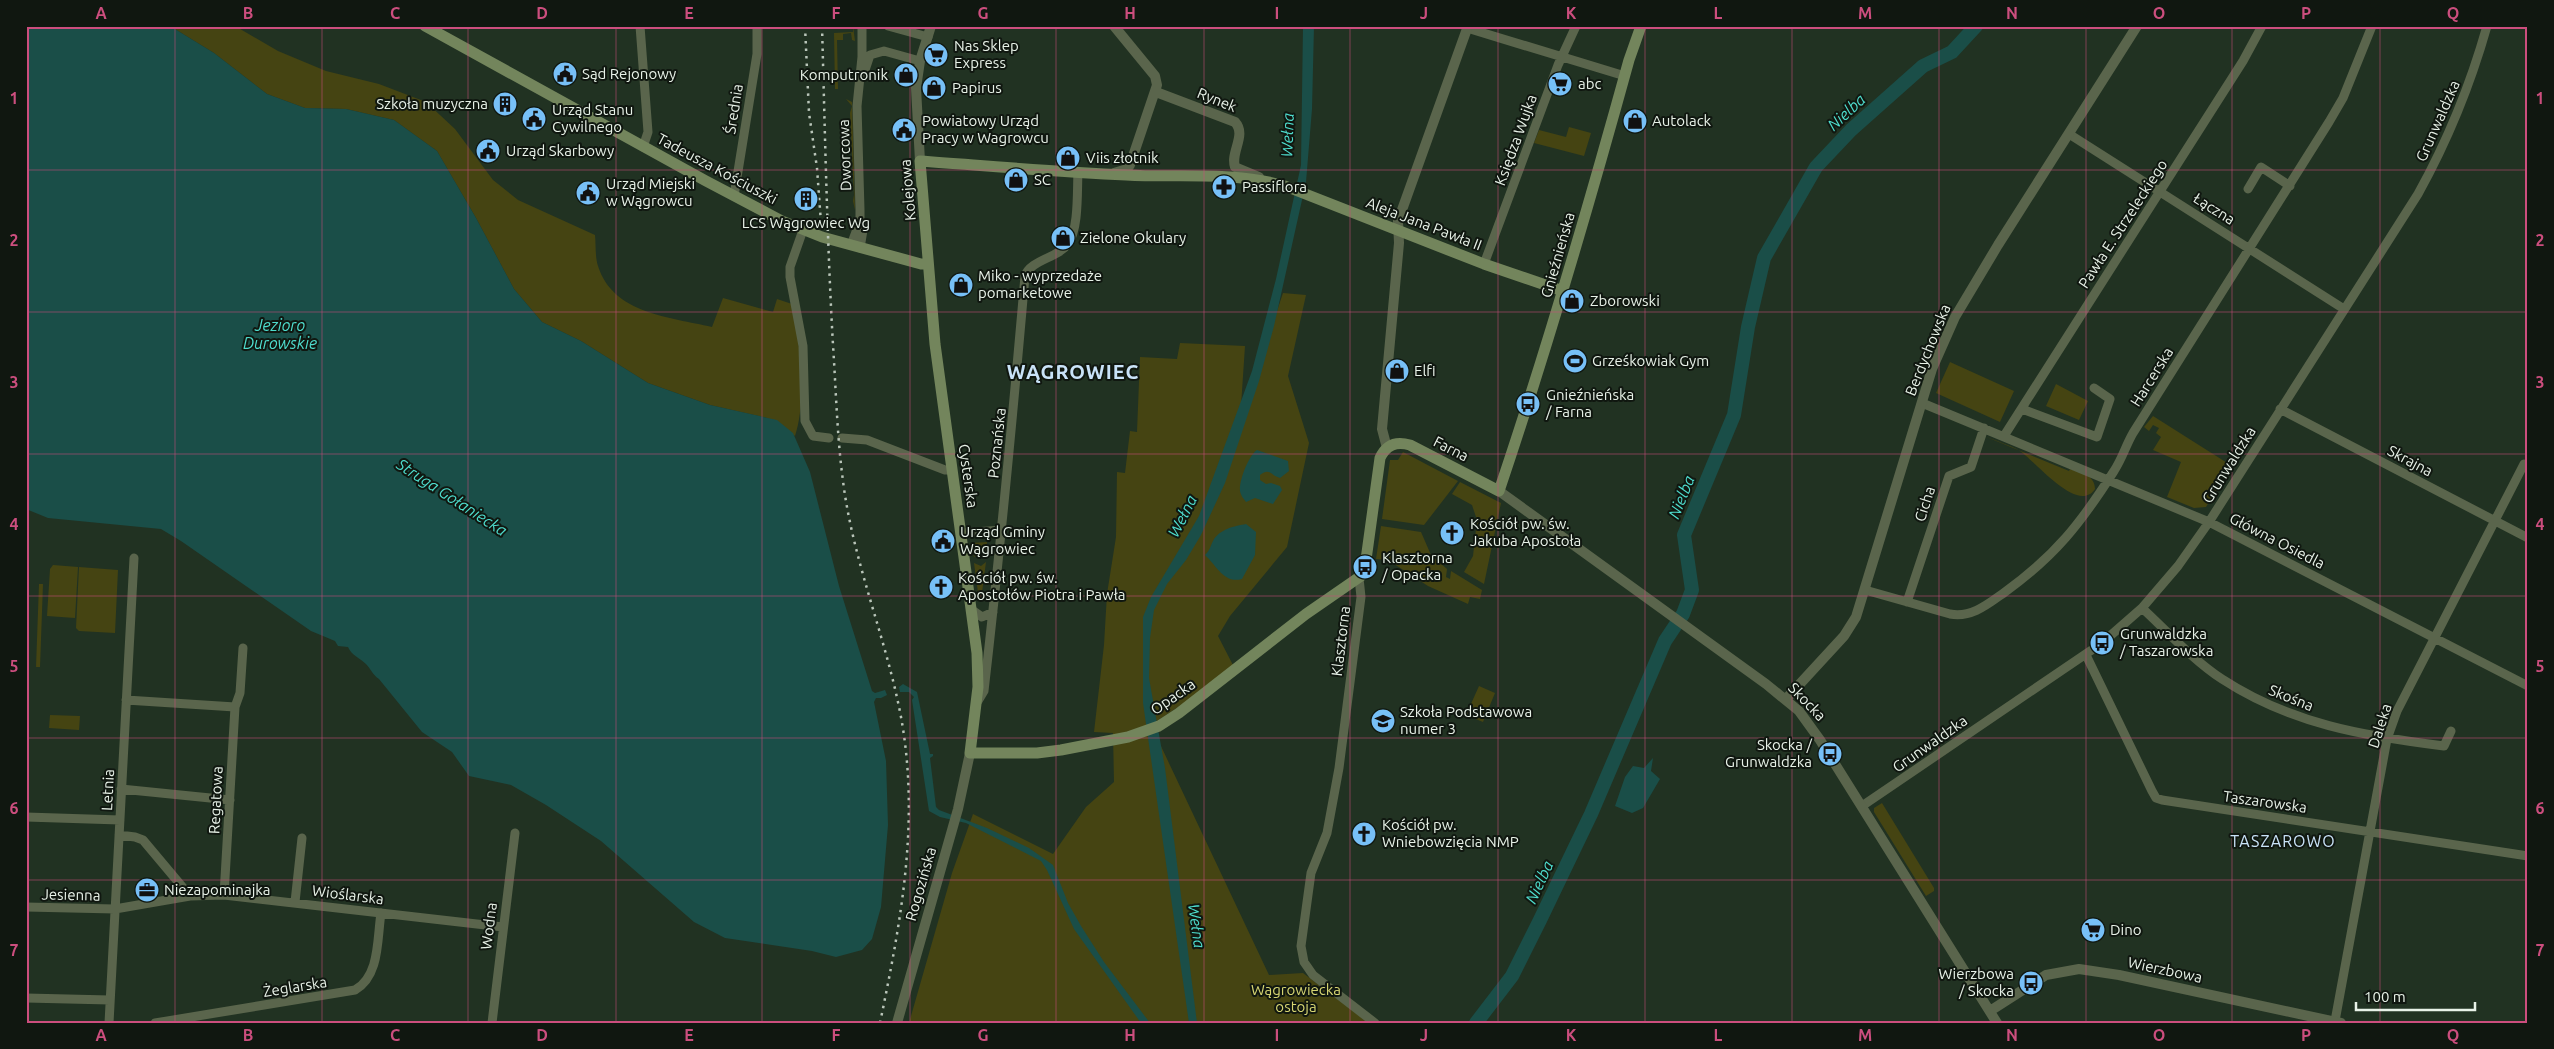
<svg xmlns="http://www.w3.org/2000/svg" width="2554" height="1049" viewBox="0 0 2554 1049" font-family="Ubuntu,sans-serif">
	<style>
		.green { fill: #454412 }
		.water { fill: #1a4e48 }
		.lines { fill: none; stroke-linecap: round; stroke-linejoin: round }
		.river { stroke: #1a4e48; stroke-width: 14 }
		.minor { stroke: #5a654c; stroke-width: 9 }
		.tertiary { stroke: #5a654c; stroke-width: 10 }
		.secondary { stroke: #73855c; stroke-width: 11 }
		.rail { stroke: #bac6ba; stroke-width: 2.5; stroke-dasharray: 2.5 5; stroke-linecap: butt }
		.grid { fill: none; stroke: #cc4e7e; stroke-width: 1; stroke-opacity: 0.55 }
		.labels { text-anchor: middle; stroke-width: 4; stroke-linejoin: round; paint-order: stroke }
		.poi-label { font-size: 15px; fill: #e8f2e8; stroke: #101710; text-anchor: start }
		.street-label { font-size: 15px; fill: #e8f2e8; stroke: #101710 }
		.park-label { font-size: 15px; fill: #d6d572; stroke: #101710 }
		.water-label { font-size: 16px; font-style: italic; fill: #4edccd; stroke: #101710 }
		.neighbourhood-label { font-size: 16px; letter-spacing: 1px; fill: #c9e3f8; stroke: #101710 }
		.district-label { font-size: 20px; font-weight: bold; letter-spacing: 1px; fill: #c9e3f8; stroke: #101710 }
		.neatline { fill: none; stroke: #cc4e7e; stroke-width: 2 }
		.grid-label { font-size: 16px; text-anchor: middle; font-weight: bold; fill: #cc4e7e }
	</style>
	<rect width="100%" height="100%" fill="#213222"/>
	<path class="green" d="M170 26H235L278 51 326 71 379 84 426 102 455 129 493 180 518 200 595 235C596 245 595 257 598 266 613 314 670 317 712 327L723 298 773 312 777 299 792 304C800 342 807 400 795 436L767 418 710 405 648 383 581 341 542 322 514 289 476 218 437 151 394 120 346 109 305 108 267 94 214 53Z
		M853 26 855 41 852 40 851 33 843 34V40H837L838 89H835L834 33 853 32Z
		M846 99 852 102 855 210 853 201 854 195 850 113 852 106Z
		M1569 127 1591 133 1584 156 1534 143 1539 130 1566 137Z
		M1283 293 1306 295 1288 376 1309 443 1287 547 1230 616 1218 636 1235 669 1151 725 1269 975 1303 973 1369 1023H909L952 873 973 814 1053 854 1086 807 1114 782 1113 733 1094 732 1104 645 1107 594 1116 537 1117 472 1125 473 1130 431 1137 432 1140 357 1177 359 1180 343 1245 346 1240 421Z
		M1950 362 2014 391 2000 422 1936 393Z
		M2056 384 2088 401 2079 420 2046 406Z
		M2153 416 2232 466 2206 507 2194 508 2167 497 2181 462 2153 450 2161 437 2156 433 2159 428 2153 425 2149 431 2144 427Z
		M1984 436 2069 471 2070 469C2081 473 2095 475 2095 489 2078 515 2035 461 2020 451 2010 445 1996 441 1984 436Z
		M1403 452 1458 481 1424 525 1382 519 1390 460H1398Z
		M1460 482 1501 503 1484 584 1464 572 1473 556 1477 520 1472 505 1452 494Z
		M1381 526 1421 532 1431 555 1447 569 1446 577 1450 579 1451 571 1482 590 1480 599 1470 597 1468 604 1428 586 1388 560 1376 559Z
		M987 542 986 556 980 553 974 557 972 543Z
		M986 562 981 600H979L974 563 981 566Z
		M53 565 78 567 75 618 47 616 50 569Z
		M79 567 118 570 115 633 79 631 76 628Z
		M39 584H43L40 667H36Z
		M1479 686 1495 693 1483 722 1466 715Z
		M50 715 80 716 79 730 49 728Z
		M1882 803 1934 888V891L1926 896 1874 812V808Z"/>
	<path class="water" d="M26 26H170L214 53 267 94 305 108 346 109 394 120 437 151 476 218 514 289 542 322 581 341 648 383 710 405 777 420 793 433 810 472 839 586 872 691 875 693 885 690 887 695 881 698H876L874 702 886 761 888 825 881 907 872 939 862 950 836 957 812 951 725 938 694 922 601 841 546 805 511 785 469 776 452 752 422 732 379 679C372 674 371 669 366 664 359 657 352 656 348 647L338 646 335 641 311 631 181 541 161 529 48 518 26 509Z
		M1303 26H1314L1312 109 1306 182 1274 326 1259 381 1225 483 1201 535 1186 560 1167 584 1154 610 1150 638 1149 678 1165 768 1197 1023H1189L1143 703V617L1151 597 1199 516 1252 371 1276 279 1301 165Z
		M1257 450 1288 461 1289 471 1280 478C1271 476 1270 467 1260 475V480L1266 484 1271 483 1280 486 1282 490 1273 504 1255 498 1246 502C1243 498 1241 496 1240 491 1239 480 1249 455 1257 450Z
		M1246 524 1256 532 1255 555 1242 579C1224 584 1217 566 1205 555 1210 550 1210 547 1213 541 1219 529 1235 526 1246 524Z
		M903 684 917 692 930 754H933V756L930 758 936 807 939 810 987 828 1029 848 1053 865 1068 903 1081 926 1104 962 1150 1023H1141L1074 929 1047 870 1041 861 966 823 940 817 929 811 912 700 914 697 909 692H900L899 687Z
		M1653 758 1651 771 1660 779 1643 808 1632 813 1615 806 1625 777 1633 766 1644 768Z"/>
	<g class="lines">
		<path class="river" d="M1476 1023 1512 976 1540 920 1591 814 1665 641 1683 614 1692 590 1684 535 1734 415 1748 327 1764 258 1816 167 1851 130 1923 66 1952 52 1976 26"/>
		<path class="minor" d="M640 26 648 132 643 147
			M888 26 928 37
			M1467 28 1625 76
			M864 73 870 55 884 51 920 61
			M2069 134 2344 309
			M2248 189 2261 167 2290 186
			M734 196 757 54V26
			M860 221 863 230 860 248
			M803 230 790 267V277L803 346 805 421 813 436 829 438
			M851 245 860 221V210L857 106 862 57V26
			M1484 264 1558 65 1576 26
			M1922 403 2209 522 2528 686
			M2022 409 2097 437 2110 399 2094 388
			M2280 409 2528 538
			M2004 436 2243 61 2262 26
			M842 438 867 440 945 470H952
			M961 533 1002 530
			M1359 578 1361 597 1339 768 1327 833 1311 873 1301 946 1304 962 1313 975 1375 1023
			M1865 590 1950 614C1972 618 1988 604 2005 592 2055 556 2081 523 2114 471 2122 459 2126 445 2133 433L2329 122 2343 98 2372 26
			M1907 602 1949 476 1971 467 1984 428
			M2142 608C2168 632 2193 660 2222 679 2291 724 2364 736 2444 746L2451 731
			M972 610 982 617 993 612
			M2086 655 2152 791 2156 798 2162 800 2528 856
			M126 700 235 707
			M978 701 984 691C1000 552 1013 414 1025 276 1030 260 1058 258 1068 244 1079 229 1077 191 1078 172
			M121 789 230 800
			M1862 806 2102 643 2142 608 2178 566 2209 522 2418 194C2448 140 2470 86 2487 26
			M26 817 120 820
			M119 835 135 837 143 840 190 896
			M224 895 235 707 240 693 243 648
			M295 902 302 838
			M26 907 115 909 190 896 224 895 503 927
			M26 998 110 1000
			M2335 1021 2387 739 2397 711 2524 464
			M109 1023 134 558
			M155 1023 355 990C380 976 377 939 381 913
			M492 1023 515 833"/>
		<path class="tertiary" d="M1156 92 1235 122C1247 135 1230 152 1235 167L1259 177
			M920 161 916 88 920 61 931 26
			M1114 173 1127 169 1130 165 1157 85 1155 76 1114 26
			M1387 448 1382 429 1399 243 1398 221 1468 26
			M1499 491 1766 684 1799 711 1820 740 1997 1023
			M1786 699 1844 636 1856 617 1932 369 1955 317 1998 245 2137 26
			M1990 1011 2046 975 2079 969 2119 975 2341 1023
			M897 1023 958 809 970 753"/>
		<path class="secondary" d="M425 26 706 181 782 221 822 237 921 264H928
			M1563 291 1484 264 1285 186C1233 171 1180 178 1126 175 1057 172 989 166 920 161L935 344 977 653 978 687 970 753H1037L1061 750 1128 737 1159 726 1179 713 1306 614 1361 576 1365 567 1380 458C1386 445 1396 441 1410 445L1499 491C1547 349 1589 205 1629 60L1641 26"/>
		<path class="rail" d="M805 26 809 113 817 168 821 223
			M822 26C825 133 827 239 833 345 836 390 837 436 843 481 853 562 886 637 901 717 920 821 901 921 880 1023"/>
	</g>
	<path class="grid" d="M175 26V1023M322 26V1023M468 26V1023M616 26V1023M762 26V1023M910 26V1023M1056 26V1023M1204 26V1023M1350 26V1023M1498 26V1023M1645 26V1023M1792 26V1023M1939 26V1023M2086 26V1023M2232 26V1023M2380 26V1023M26 170H2528M26 312H2528M26 454H2528M26 596H2528M26 738H2528M26 880H2528"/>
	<defs>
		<symbol id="supermarket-disc" viewBox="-11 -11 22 22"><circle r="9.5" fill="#77c0f7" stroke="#101710"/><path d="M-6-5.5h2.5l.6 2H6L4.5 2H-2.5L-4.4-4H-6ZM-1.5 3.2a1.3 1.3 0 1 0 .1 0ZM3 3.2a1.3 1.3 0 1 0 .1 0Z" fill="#111"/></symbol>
		<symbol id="civic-disc" viewBox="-11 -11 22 22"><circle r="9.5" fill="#77c0f7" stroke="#101710"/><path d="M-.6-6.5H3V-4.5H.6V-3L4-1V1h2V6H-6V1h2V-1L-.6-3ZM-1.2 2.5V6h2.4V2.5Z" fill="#111"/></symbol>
		<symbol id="shop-disc" viewBox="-11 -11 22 22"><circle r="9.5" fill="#77c0f7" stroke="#101710"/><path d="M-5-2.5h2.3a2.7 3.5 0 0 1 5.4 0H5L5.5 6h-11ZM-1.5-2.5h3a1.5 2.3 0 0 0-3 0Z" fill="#111"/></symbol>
		<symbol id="building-disc" viewBox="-11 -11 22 22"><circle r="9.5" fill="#77c0f7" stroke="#101710"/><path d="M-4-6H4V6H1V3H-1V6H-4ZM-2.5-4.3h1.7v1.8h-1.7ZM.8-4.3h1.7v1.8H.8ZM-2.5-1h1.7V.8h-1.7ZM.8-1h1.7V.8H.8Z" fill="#111"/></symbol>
		<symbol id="pharmacy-disc" viewBox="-11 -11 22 22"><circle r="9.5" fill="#77c0f7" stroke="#101710"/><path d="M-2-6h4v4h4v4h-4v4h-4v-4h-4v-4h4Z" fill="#111"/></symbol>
		<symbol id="stadium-disc" viewBox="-11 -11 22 22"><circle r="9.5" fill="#77c0f7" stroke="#101710"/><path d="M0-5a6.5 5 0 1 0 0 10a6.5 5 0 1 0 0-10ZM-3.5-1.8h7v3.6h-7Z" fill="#111"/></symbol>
		<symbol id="bus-disc" viewBox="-11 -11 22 22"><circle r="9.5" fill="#77c0f7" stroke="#101710"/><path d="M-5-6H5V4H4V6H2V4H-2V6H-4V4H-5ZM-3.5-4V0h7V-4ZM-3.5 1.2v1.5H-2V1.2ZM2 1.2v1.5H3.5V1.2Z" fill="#111"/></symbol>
		<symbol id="church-disc" viewBox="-11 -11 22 22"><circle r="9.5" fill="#77c0f7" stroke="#101710"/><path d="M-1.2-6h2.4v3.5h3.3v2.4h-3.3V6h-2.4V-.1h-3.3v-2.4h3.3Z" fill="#111"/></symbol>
		<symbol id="school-disc" viewBox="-11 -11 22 22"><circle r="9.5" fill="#77c0f7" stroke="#101710"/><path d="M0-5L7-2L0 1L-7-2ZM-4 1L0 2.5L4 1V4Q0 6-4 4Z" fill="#111"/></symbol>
		<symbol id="office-disc" viewBox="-11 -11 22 22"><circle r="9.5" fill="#77c0f7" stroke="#101710"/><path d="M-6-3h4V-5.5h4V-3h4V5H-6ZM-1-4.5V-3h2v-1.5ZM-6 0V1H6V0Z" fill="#111"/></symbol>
	</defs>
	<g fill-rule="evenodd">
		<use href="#supermarket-disc" x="922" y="41" width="28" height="28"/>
		<use href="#civic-disc" x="551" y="60" width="28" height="28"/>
		<use href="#shop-disc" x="892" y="61" width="28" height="28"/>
		<use href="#supermarket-disc" x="1546" y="70" width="28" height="28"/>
		<use href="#shop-disc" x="920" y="74" width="28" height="28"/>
		<use href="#building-disc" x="491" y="90" width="28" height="28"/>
		<use href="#civic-disc" x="520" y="105" width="28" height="28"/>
		<use href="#shop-disc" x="1621" y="107" width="28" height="28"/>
		<use href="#civic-disc" x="890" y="116" width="28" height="28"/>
		<use href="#civic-disc" x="474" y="137" width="28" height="28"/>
		<use href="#shop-disc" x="1054" y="144" width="28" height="28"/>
		<use href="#shop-disc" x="1002" y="166" width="28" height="28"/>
		<use href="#pharmacy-disc" x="1210" y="173" width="28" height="28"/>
		<use href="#civic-disc" x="574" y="179" width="28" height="28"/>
		<use href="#building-disc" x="792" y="185" width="28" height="28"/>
		<use href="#shop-disc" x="1049" y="224" width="28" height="28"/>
		<use href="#shop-disc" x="947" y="271" width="28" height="28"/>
		<use href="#shop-disc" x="1558" y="287" width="28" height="28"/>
		<use href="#stadium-disc" x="1561" y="347" width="28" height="28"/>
		<use href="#shop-disc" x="1383" y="357" width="28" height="28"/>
		<use href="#bus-disc" x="1514" y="390" width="28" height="28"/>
		<use href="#church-disc" x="1438" y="519" width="28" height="28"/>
		<use href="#civic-disc" x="929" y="527" width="28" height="28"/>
		<use href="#bus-disc" x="1351" y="553" width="28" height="28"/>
		<use href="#church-disc" x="927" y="573" width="28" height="28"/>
		<use href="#bus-disc" x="2088" y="629" width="28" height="28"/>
		<use href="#school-disc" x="1369" y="707" width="28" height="28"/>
		<use href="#bus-disc" x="1816" y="740" width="28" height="28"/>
		<use href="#church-disc" x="1350" y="820" width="28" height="28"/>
		<use href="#office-disc" x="133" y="876" width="28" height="28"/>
		<use href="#supermarket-disc" x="2079" y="916" width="28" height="28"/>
		<use href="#bus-disc" x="2017" y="969" width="28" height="28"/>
	</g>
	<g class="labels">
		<g class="poi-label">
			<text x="954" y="51">Nas Sklep<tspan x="954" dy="17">Express</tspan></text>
			<text x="582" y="79">Sąd Rejonowy</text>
			<text x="888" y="80" text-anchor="end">Komputronik</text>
			<text x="1578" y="89">abc</text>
			<text x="952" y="93">Papirus</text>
			<text x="488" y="109" text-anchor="end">Szkoła muzyczna</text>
			<text x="552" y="115">Urząd Stanu<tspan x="552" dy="17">Cywilnego</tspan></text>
			<text x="922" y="126">Powiatowy Urząd<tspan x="922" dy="17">Pracy w Wagrowcu</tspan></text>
			<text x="1652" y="126">Autolack</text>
			<text x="506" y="156">Urząd Skarbowy</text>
			<text x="1086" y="163">Viis złotnik</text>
			<text x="1034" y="185">SC</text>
			<text x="606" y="189">Urząd Miejski<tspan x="606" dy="17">w Wągrowcu</tspan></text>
			<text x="1242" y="192">Passiflora</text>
			<text x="806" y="228" text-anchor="middle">LCS Wągrowiec Wg</text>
			<text x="1080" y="243">Zielone Okulary</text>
			<text x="978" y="281">Miko - wyprzedaże<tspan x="978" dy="17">pomarketowe</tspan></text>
			<text x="1590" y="306">Zborowski</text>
			<text x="1592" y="366">Grześkowiak Gym</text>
			<text x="1414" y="376">Elfi</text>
			<text x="1546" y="400">Gnieźnieńska<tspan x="1546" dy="17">/ Farna</tspan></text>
			<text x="1470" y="529">Kościół pw. św.<tspan x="1470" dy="17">Jakuba Apostoła</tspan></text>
			<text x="960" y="537">Urząd Gminy<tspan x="960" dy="17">Wągrowiec</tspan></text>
			<text x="1382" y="563">Klasztorna<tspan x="1382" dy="17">/ Opacka</tspan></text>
			<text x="958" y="583">Kościół pw. św.<tspan x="958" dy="17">Apostołów Piotra i Pawła</tspan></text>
			<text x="2120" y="639">Grunwaldzka<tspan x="2120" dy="17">/ Taszarowska</tspan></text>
			<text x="1400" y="717">Szkoła Podstawowa<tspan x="1400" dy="17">numer 3</tspan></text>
			<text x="1812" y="750" text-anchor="end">Skocka /<tspan x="1812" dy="17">Grunwaldzka</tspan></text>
			<text x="1382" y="830">Kościół pw.<tspan x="1382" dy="17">Wniebowzięcia NMP</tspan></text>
			<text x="164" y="895">Niezapominajka</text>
			<text x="2110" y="935">Dino</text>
			<text x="2014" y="979" text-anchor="end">Wierzbowa<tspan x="2014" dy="17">/ Skocka</tspan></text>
		</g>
		<g class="street-label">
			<text transform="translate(1217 100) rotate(22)" y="5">Rynek</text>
			<text transform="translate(734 109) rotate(-81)" y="5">Średnia</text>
			<text transform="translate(2438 121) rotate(-66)" y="5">Grunwaldzka</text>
			<text transform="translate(1516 140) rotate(-70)" y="5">Księdza Wujka</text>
			<text transform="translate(845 155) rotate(-92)" y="5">Dworcowa</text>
			<text transform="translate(717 169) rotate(28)" y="5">Tadeusza Kościuszki</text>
			<text transform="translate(908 190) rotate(-95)" y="5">Kolejowa</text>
			<text transform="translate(2214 209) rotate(32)" y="5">Łączna</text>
			<text transform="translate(1424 224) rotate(21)" y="5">Aleja Jana Pawła II</text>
			<text transform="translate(2123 224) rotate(-57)" y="5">Pawła E. Strzeleckiego</text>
			<text transform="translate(1558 255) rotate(-74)" y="5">Gnieźnieńska</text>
			<text transform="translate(1928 350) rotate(-68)" y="5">Berdychowska</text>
			<text transform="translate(2152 377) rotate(-58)" y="5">Harcerska</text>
			<text transform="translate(997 443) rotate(-84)" y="5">Poznańska</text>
			<text transform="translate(1451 449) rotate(27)" y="5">Farna</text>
			<text transform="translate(2410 461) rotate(28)" y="5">Skrajna</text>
			<text transform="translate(2229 465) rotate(-58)" y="5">Grunwaldzka</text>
			<text transform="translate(968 476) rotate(82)" y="5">Cysterska</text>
			<text transform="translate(1925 504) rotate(-72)" y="5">Cicha</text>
			<text transform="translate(2277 541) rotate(27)" y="5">Główna Osiedla</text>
			<text transform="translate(1341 641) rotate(-83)" y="5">Klasztorna</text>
			<text transform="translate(1173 697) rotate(-35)" y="5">Opacka</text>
			<text transform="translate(2291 698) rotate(22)" y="5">Skośna</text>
			<text transform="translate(1807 702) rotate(46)" y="5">Skocka</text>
			<text transform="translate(2380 726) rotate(-72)" y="5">Daleka</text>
			<text transform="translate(1930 744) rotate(-35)" y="5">Grunwaldzka</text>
			<text transform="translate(108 790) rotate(-87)" y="5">Letnia</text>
			<text transform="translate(216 800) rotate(-87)" y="5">Regatowa</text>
			<text transform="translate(2265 802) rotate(8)" y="5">Taszarowska</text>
			<text transform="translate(921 884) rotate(-74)" y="5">Rogozińska</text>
			<text transform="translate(71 895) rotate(1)" y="5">Jesienna</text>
			<text transform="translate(348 895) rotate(7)" y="5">Wioślarska</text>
			<text transform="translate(489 926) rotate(-83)" y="5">Wodna</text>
			<text transform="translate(2165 970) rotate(12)" y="5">Wierzbowa</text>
			<text transform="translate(295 987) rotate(-9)" y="5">Żeglarska</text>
		</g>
		<g class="park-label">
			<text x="1296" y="995">Wągrowiecka<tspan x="1296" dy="17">ostoja</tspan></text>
		</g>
		<g class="water-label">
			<text transform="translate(1846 112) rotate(-43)" y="6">Nielba</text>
			<text transform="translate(1287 135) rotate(-88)" y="6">Wełna</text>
			<text x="280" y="331">Jezioro<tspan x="280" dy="18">Durowskie</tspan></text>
			<text transform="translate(452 497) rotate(33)" y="6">Struga Gołaniecka</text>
			<text transform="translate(1681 497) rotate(-68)" y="6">Nielba</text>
			<text transform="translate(1182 516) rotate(-63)" y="6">Wełna</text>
			<text transform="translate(1539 882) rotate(-65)" y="6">Nielba</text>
			<text transform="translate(1197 926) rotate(82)" y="6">Wełna</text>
		</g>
		<g class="neighbourhood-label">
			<text x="2283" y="847">TASZAROWO</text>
		</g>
		<g class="district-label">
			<text x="1073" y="379">WĄGROWIEC</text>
		</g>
	</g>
	<rect width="2554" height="1049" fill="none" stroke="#101710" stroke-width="55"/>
	<path d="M2356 1002v8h119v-8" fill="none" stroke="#e8f2e8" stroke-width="2.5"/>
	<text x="2364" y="1002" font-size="15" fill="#e8f2e8" stroke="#101710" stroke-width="4" paint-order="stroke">100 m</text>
	<rect x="28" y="28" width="2498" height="994" class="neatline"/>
	<g class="grid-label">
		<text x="101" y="19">A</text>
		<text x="248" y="19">B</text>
		<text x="395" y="19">C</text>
		<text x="542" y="19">D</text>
		<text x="689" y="19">E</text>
		<text x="836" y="19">F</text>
		<text x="983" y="19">G</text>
		<text x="1130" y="19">H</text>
		<text x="1277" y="19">I</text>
		<text x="1424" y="19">J</text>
		<text x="1571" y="19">K</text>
		<text x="1718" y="19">L</text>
		<text x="1865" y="19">M</text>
		<text x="2012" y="19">N</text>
		<text x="2159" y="19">O</text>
		<text x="2306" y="19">P</text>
		<text x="2453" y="19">Q</text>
		<text x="14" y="104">1</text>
		<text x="2540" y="104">1</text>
		<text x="14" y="246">2</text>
		<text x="2540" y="246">2</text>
		<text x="14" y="388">3</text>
		<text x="2540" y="388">3</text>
		<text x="14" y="530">4</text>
		<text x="2540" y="530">4</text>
		<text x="14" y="672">5</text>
		<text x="2540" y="672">5</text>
		<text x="14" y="814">6</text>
		<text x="2540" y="814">6</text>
		<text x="14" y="956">7</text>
		<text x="2540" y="956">7</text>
		<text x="101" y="1041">A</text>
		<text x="248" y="1041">B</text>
		<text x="395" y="1041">C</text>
		<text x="542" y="1041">D</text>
		<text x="689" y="1041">E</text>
		<text x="836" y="1041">F</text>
		<text x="983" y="1041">G</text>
		<text x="1130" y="1041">H</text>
		<text x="1277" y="1041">I</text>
		<text x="1424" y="1041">J</text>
		<text x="1571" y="1041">K</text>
		<text x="1718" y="1041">L</text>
		<text x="1865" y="1041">M</text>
		<text x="2012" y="1041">N</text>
		<text x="2159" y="1041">O</text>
		<text x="2306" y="1041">P</text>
		<text x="2453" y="1041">Q</text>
	</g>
</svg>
